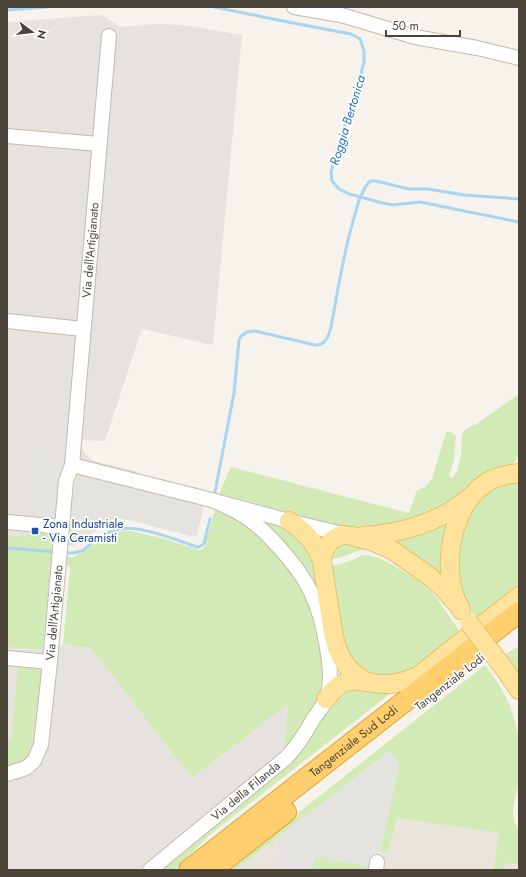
<svg xmlns="http://www.w3.org/2000/svg" width="526" height="877" viewBox="0 0 526 877" font-family="Jost,sans-serif">
	<style>
		.residential { fill: #eae5da }
		.industrial { fill: #e6e2dd }
		.green { fill: #d2eab5 }
		.parking { fill: #e5e3e0 }
		.lines { fill: none; stroke-linecap: round; stroke-linejoin: round }
		.stream { stroke: #a9d4f2; stroke-width: 3 }
		.minor-casing { stroke: #c2bbae; stroke-width: 16 }
		.major-casing { stroke: #e6c16a; stroke-width: 20 }
		.highway-casing { stroke: #e0a43c; stroke-width: 22 }
		.minor { stroke: #fff; stroke-width: 14 }
		.major { stroke: #ffe39c; stroke-width: 18 }
		.highway { stroke: #ffcf6e; stroke-width: 20 }
		.major-bridge-casing { stroke: #e6c16a; stroke-width: 20; stroke-linecap: butt }
		.major-bridge { stroke: #ffe39c; stroke-width: 18 }
		.transit-dot { fill: #1a4fb4; stroke: #fff; stroke-width: 1.5 }
		.labels { text-anchor: middle; stroke-width: 3.5; stroke-linejoin: round; paint-order: stroke }
		.street-label { font-size: 12px; fill: #4b4439; stroke: #fff }
		.transit-label { font-size: 12px; fill: #164399; stroke: #fff; text-anchor: start }
		.water-label { font-size: 13px; font-style: italic; fill: #2e7ab2; stroke: #fff }
	</style>
	<rect width="100%" height="100%" fill="#f6f3ec"/>
	<path class="residential" d="M397 818 500 833 519 850V870H370L372 849 388 853Z
		M276 838 279 851 275 870H235Z"/>
	<path class="industrial" d="M101 15 121 27 157 24 184 25 242 35 213 345 142 329 105 441 82 440 81 447 85 454 91 459 101 463 136 471V473L208 491 196 537 118 517 73 546 7 537V22Z
		M44 644 91 648 192 778 288 704 283 768 159 870H7V647L40 650 43 647Z"/>
	<path class="green" d="M519 394V454L514 463 502 470 455 503 406 523 363 529 344 527 219 494 231 467 409 513 417 490 425 487 432 479 446 432H452L456 436 454 460 449 475 452 479 457 471 461 455 462 434 466 429 475 425Z
		M519 481V590L479 623 468 606 463 595 460 583 458 556 459 543 469 512 483 495 503 483Z
		M215 509 230 515 243 523 271 544 308 596 321 647 322 681 321 696 293 741 284 751 288 704 192 778 91 648 63 645 70 568 64 561V557H74L109 535 123 531H131L169 540 186 546 200 550 204 548Z
		M453 514 446 585 382 541Z
		M259 518 282 524 313 553 323 597Z
		M31 532C41 533 50 531 53 543L43 647 40 650 7 647V535L30 537Z
		M345 543 370 549C355 549 344 559 329 559L331 550Z
		M362 555C378 556 384 560 396 567 411 576 425 584 436 597 445 609 453 622 462 635L415 673 387 680 363 672 343 649 328 565C340 566 351 561 362 555Z
		M519 646V676L502 656Z
		M485 665C504 689 515 711 519 742V786L515 796 513 809 514 821 519 830V865L504 863 503 870H494L499 833 397 818 388 853 380 851 399 765 390 751 235 870H226Z
		M18 667 38 669 41 672 32 748C29 762 20 763 7 766V742L11 741Z
		M348 686 389 691 391 693 212 833 174 870H159L283 768 331 701Z
		M314 857 370 866V870H312Z"/>
	<path class="parking" d="M36 434 63 437 65 439 60 451 55 510 54 513 49 516 29 515Z
		M90 478H94L204 506 196 537 84 509 72 505 73 494 76 487 82 481Z
		M69 510 77 511 74 539H67Z
		M390 751 399 765 380 851 372 849 370 866 315 857 312 870H275L279 851 276 838Z"/>
	<g class="lines">
		<path class="stream" d="M214 7 293 23 351 34 360 39 364 51V62L357 89 341 137 331 172 332 181 339 189 349 194 379 202 392 205 420 202 519 222
			M7 10 47 7
			M215 492 234 393 239 340 241 336 247 332 255 331 315 345C325 346 329 336 331 327 338 290 343 254 354 218 357 206 361 191 370 181H376L409 189H428L464 195 519 199
			M7 548 57 552
			M64 553H73L82 551C92 543 104 533 116 530 135 523 177 540 197 547 200 547 202 546 204 543L210 519"/>
		<defs>
			<g id="minor">
				<path d="M294 7 341 15 415 37 477 48 519 58"/>
				<path d="M7 136 99 144"/>
				<path d="M7 321 83 329"/>
				<path d="M72 465 200 497 289 521 347 535"/>
				<path d="M7 522 62 527"/>
				<path d="M7 658 50 662"/>
				<path id="s1" d="M7 774 26 768 34 761 41 745 50 662 66 481 72 465 109 36"/>
				<path id="s2" d="M150 870 287 757C298 745 306 732 314 718 318 712 323 706 326 700 332 685 330 664 327 648 320 603 308 578 276 544 268 535 260 527 250 520 238 511 225 506 212 500"/>
				<path d="M376 870 377 862"/>
			</g>
			<path id="major" d="M289 521C305 531 316 543 322 561L333 632C338 656 345 670 367 682
				M352 536 374 542 392 550 429 576 444 589 455 602
				M363 536C399 534 439 523 467 499
				M322 561C324 546 330 537 345 535
				M461 610C458 604 454 597 453 590 443 553 456 495 495 478 503 475 511 474 519 473
				M506 671 519 690
				M326 699C347 670 359 684 388 684 399 684 409 680 418 676L519 596"/>
			<g id="highway">
				<path id="s3" d="M189 870 519 612"/>
				<path d="M212 870 286 812"/>
			</g>
		</defs>
		<use href="#minor" class="minor-casing"/>
		<use href="#major" class="major-casing"/>
		<use href="#highway" class="highway-casing"/>
		<use href="#minor" class="minor"/>
		<use href="#major" class="major"/>
		<use href="#highway" class="highway"/>
		<defs>
			<path id="major-bridge" d="M469 623 506 671"/>
		</defs>
		<use href="#major-bridge" class="major-bridge-casing"/>
		<use href="#major-bridge" class="major-bridge"/>
	</g>
	<rect class="transit-dot" x="31" y="527" width="8" height="8" rx="2"/>
	<g class="labels">
		<g class="street-label">
			<text dy="4" stroke="none"><textPath href="#s1" startOffset="546">Via dell'Artigianato</textPath></text>
			<text dy="4" stroke="none"><textPath href="#s1" startOffset="181">Via dell'Artigianato</textPath></text>
			<text transform="translate(450 682) rotate(-38)" y="4">Tangenziale Lodi</text>
			<text dy="4" stroke="none"><textPath href="#s3" startOffset="209">Tangenziale Sud Lodi</textPath></text>
			<text dy="4" stroke="none"><textPath href="#s2" startOffset="124">Via della Filanda</textPath></text>
		</g>
		<g class="transit-label">
			<text x="43" y="528">Zona Industriale<tspan x="43" dy="14">- Via Ceramisti</tspan></text>
		</g>
		<g class="water-label">
			<text transform="translate(347 120) rotate(-73)" y="5">Roggia Bertonica</text>
		</g>
	</g>
	<rect width="526" height="877" fill="none" stroke="#4b4439" stroke-width="16"/>
	<g transform="translate(32 32) rotate(105)" stroke="#ffffff" stroke-width="3" paint-order="stroke">
	<path d="M0-3L7 15L0 10L-7 15Z" fill="#4b4439"/>
	<text y="-6" font-size="11" font-weight="bold" text-anchor="middle" fill="#4b4439">N</text>
	</g>
	<path d="M386 30v6h74v-6" fill="none" stroke="#4b4439" stroke-width="2"/>
	<text x="392" y="30" font-size="12" fill="#4b4439" stroke="#ffffff" stroke-width="3" paint-order="stroke">50 m</text>
</svg>
